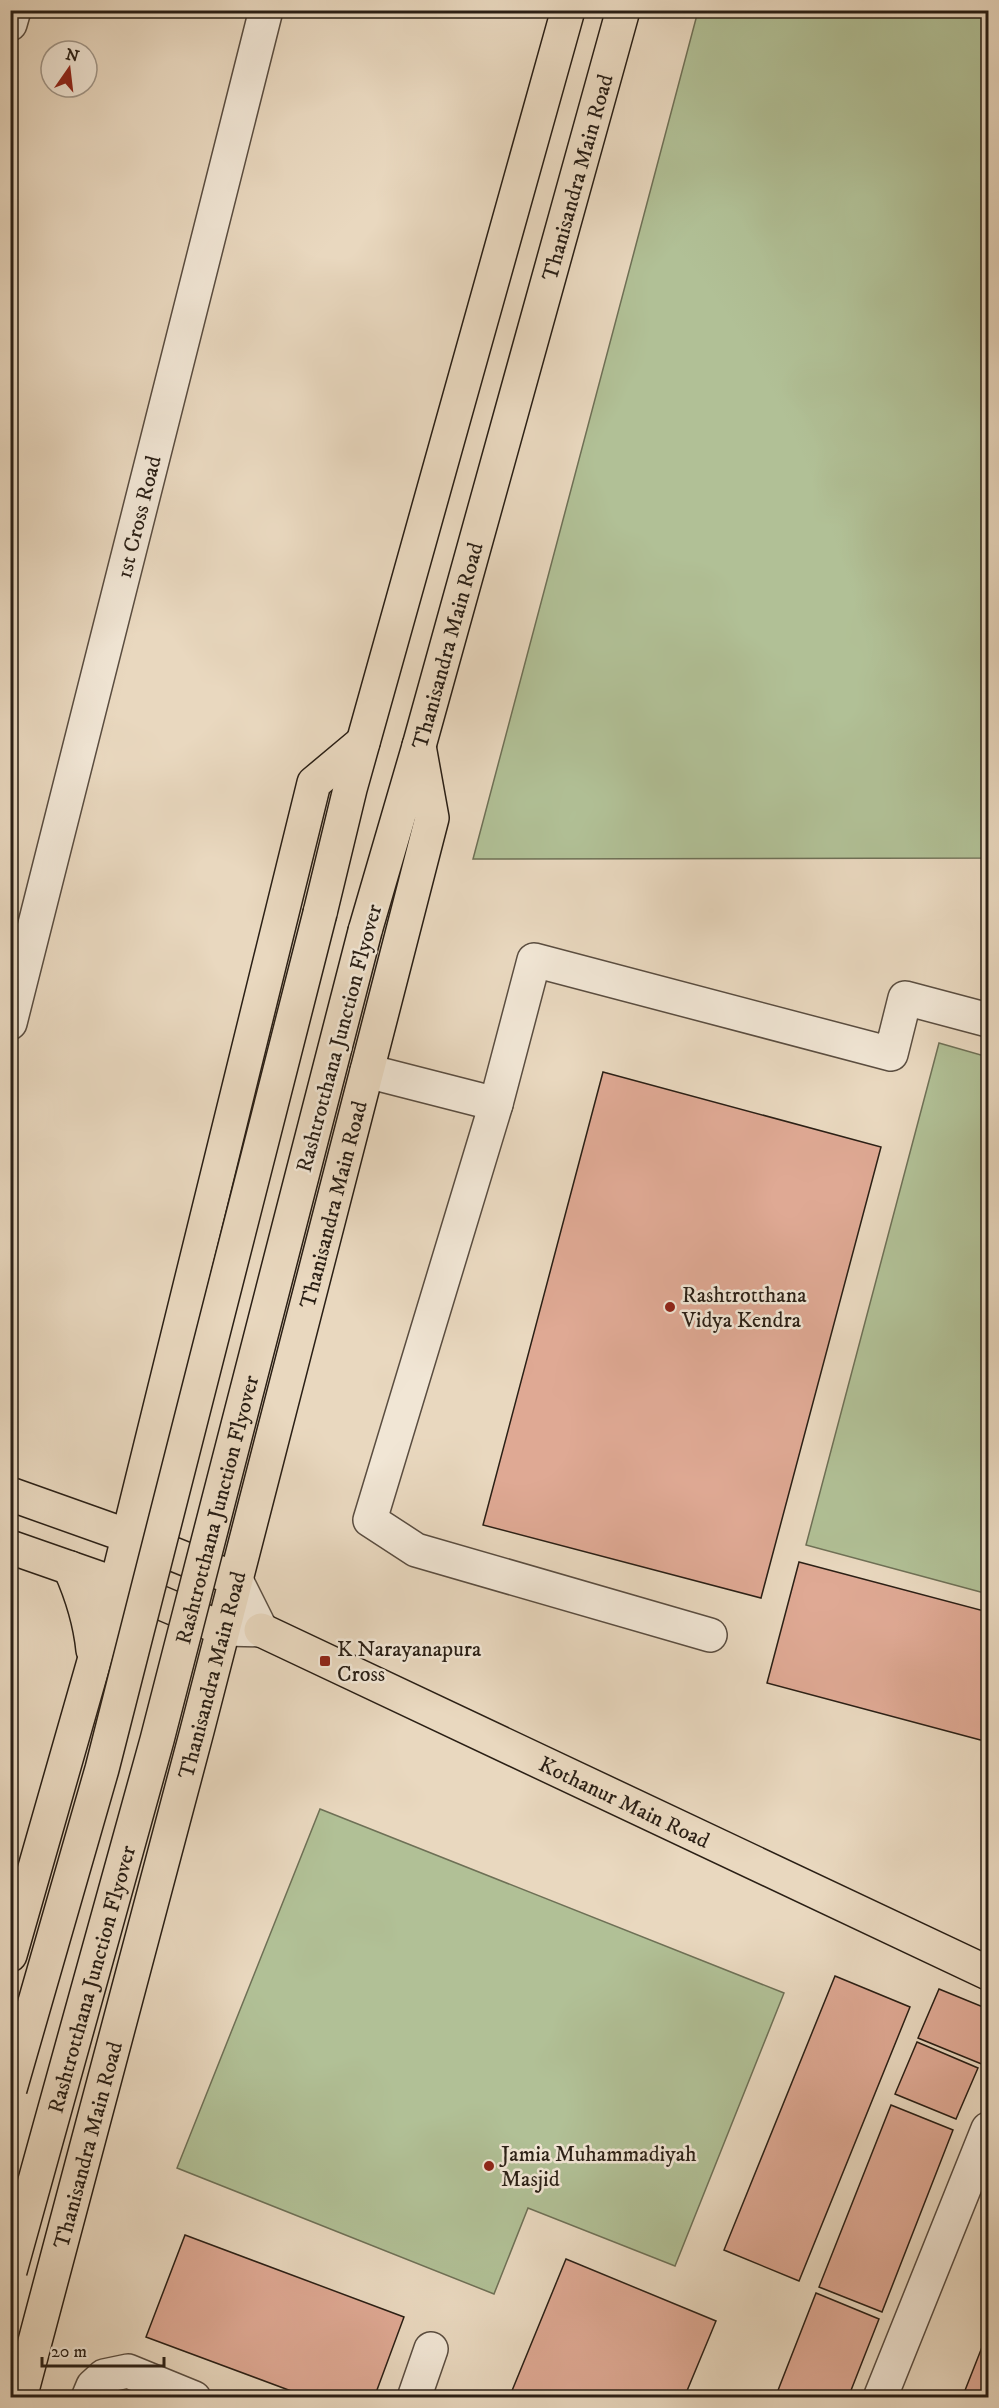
<svg xmlns="http://www.w3.org/2000/svg" width="999" height="2408" viewBox="0 0 999 2408" font-family="'IM FELL DW Pica',serif">
	<style>
		.green { fill: #b1c096; stroke: #6e7056; stroke-width: 1.5 }
		.building { fill: #dfa994; stroke: #2a1f15; stroke-width: 1.5 }
		.lines { fill: none; stroke-linecap: round; stroke-linejoin: round }
		.minor-casing { stroke: #5a4d40; stroke-width: 36 }
		.major-casing { stroke: #2a1f15; stroke-width: 36 }
		.minor { stroke: #f1e6d5; stroke-width: 33 }
		.major { stroke: #e9d8bf; stroke-width: 33 }
		.major-bridge-casing { stroke: #2a1f15; stroke-width: 36; stroke-linecap: butt }
		.major-bridge { stroke: #e9d8bf; stroke-width: 33 }
		.poi-dot { fill: #8f2418; stroke: #f1e6d5; stroke-width: 2 }
		.labels { text-anchor: middle; stroke-width: 5; stroke-linejoin: round; paint-order: stroke }
		.street-label { font-size: 22px; fill: #2a1f15; stroke: #f1e6d5 }
		.poi-label { font-size: 22px; fill: #2a1f15; stroke: #f1e6d5; text-anchor: start }
	</style>
	<rect width="100%" height="100%" fill="#e9d8bf"/>
	<filter id="stains"><feTurbulence type="fractalNoise" baseFrequency=".00333" numOctaves="4"/><feColorMatrix values="0 0 0 0 .2 0 0 0 0 .09 0 0 0 0 .02 0 0 0 .5 -.17"/></filter>
	<radialGradient id="worn" r=".72"><stop offset=".6" stop-color="#630" stop-opacity="0"/><stop offset="1" stop-color="#630" stop-opacity=".3"/></radialGradient>
	<path class="green" d="M698 11H988V858L473 859Z
		M939 1043 988 1057V1594L806 1545Z
		M320 1809 784 1993 675 2266 528 2208 494 2294 177 2168Z"/>
	<path class="building" d="M603 1072 881 1147 761 1598 483 1525Z
		M799 1562 988 1612V1742L767 1683Z
		M835 1976 910 2007 799 2281 724 2250Z
		M939 1989 988 2009V2056L984 2065 918 2038Z
		M917 2042 978 2068 956 2119 895 2094Z
		M891 2105 953 2130 882 2312 819 2287Z
		M185 2235 404 2317 374 2398H310L146 2337Z
		M566 2259 716 2321 684 2398H509Z
		M816 2293 879 2319 848 2398H775Z
		M986 2337 988 2338V2398H962Z"/>
	<g class="lines">
		<defs>
			<g id="minor">
				<path d="M10 24 14 10"/>
				<path id="s1" d="M10 1023 266 10"/>
				<path d="M367 1071 496 1104 534 960 891 1054 905 998 988 1020"/>
				<path d="M496 1104 370 1520 416 1550 710 1635"/>
				<path d="M223 1629 261 1630 236 1580"/>
				<path d="M88 2398 93 2386 104 2376 128 2371 194 2398"/>
				<path d="M414 2398 431 2349"/>
				<path d="M880 2398 988 2129"/>
			</g>
			<g id="major">
				<path d="M320 913 350 789 568 10"/>
				<path id="s2" d="M365 931 419 746 623 10"/>
				<path d="M10 1494 128 1536 228 1576"/>
				<path d="M10 1547 116 1584 216 1626"/>
				<path d="M70 1568C82 1595 90 1620 93 1650"/>
				<path id="s3" d="M261 1630 988 1973"/>
				<path d="M10 1955 119 1574 314 783 363 742"/>
				<path id="s4" d="M20 2398 197 1731 432 818 419 746"/>
			</g>
		</defs>
		<use href="#minor" class="minor-casing"/>
		<use href="#major" class="major-casing"/>
		<use href="#minor" class="minor"/>
		<use href="#major" class="major"/>
		<defs>
			<g id="major-bridge">
				<path d="M10 2089 102 1769 320 913"/>
				<path id="s5" d="M10 2271 157 1740 365 931"/>
			</g>
		</defs>
		<use href="#major-bridge" class="major-bridge-casing"/>
		<use href="#major-bridge" class="major-bridge"/>
	</g>
	<g class="poi-dot">
		<circle cx="670" cy="1307" r="6"/>
		<rect x="319" y="1655" width="12" height="12" rx="3"/>
		<circle cx="489" cy="2166" r="6"/>
	</g>
	<g class="labels">
		<g class="street-label">
			<text dy="8" stroke="none"><textPath href="#s2" startOffset="783">Thanisandra Main Road</textPath></text>
			<text dy="8" stroke="none"><textPath href="#s1" startOffset="522">1st Cross Road</textPath></text>
			<text dy="8" stroke="none"><textPath href="#s2" startOffset="297">Thanisandra Main Road</textPath></text>
			<text transform="translate(338 1038) rotate(-75)" y="8">Rashtrotthana Junction Flyover</text>
			<text dy="8" stroke="none"><textPath href="#s4" startOffset="1234">Thanisandra Main Road</textPath></text>
			<text dy="8" stroke="none"><textPath href="#s5" startOffset="789">Rashtrotthana Junction Flyover</textPath></text>
			<text dy="8" stroke="none"><textPath href="#s4" startOffset="748">Thanisandra Main Road</textPath></text>
			<text dy="8" stroke="none"><textPath href="#s3" startOffset="402">Kothanur Main Road</textPath></text>
			<text dy="8" stroke="none"><textPath href="#s5" startOffset="303">Rashtrotthana Junction Flyover</textPath></text>
			<text dy="8" stroke="none"><textPath href="#s4" startOffset="262">Thanisandra Main Road</textPath></text>
		</g>
		<g class="poi-label">
			<text x="682" y="1302">Rashtrotthana<tspan x="682" dy="25">Vidya Kendra</tspan></text>
			<text x="337" y="1656">K Narayanapura<tspan x="337" dy="25">Cross</tspan></text>
			<text x="501" y="2161">Jamia Muhammadiyah<tspan x="501" dy="25">Masjid</tspan></text>
		</g>
	</g>
	<rect width="999" height="2408" fill="none" stroke="#e9d8bf" stroke-width="36"/>
	<rect x="12" y="12" width="975" height="2384" fill="none" stroke="#2a1f15" stroke-width="3"/>
	<rect x="18" y="18" width="963" height="2372" fill="none" stroke="#2a1f15" stroke-width="1.5"/>
	<g transform="translate(69 69) rotate(14)"><circle r="28" fill="#f1e6d5" stroke="#a19688" stroke-width="1.5"/>
	<path d="M0-4.5L10 22L0 15L-10 22Z" fill="#8f2418"/>
	<text y="-9" font-size="16" font-weight="bold" text-anchor="middle" fill="#2a1f15">N</text>
	</g>
	<path d="M42 2357v9h122v-9" fill="none" stroke="#2a1f15" stroke-width="3"/>
	<text x="51" y="2357" font-size="18" fill="#2a1f15" stroke="#f1e6d5" stroke-width="4.5" paint-order="stroke">20 m</text>
	<rect width="100%" height="100%" filter="url(#stains)"/>
	<rect width="100%" height="100%" fill="url(#worn)"/>
</svg>
